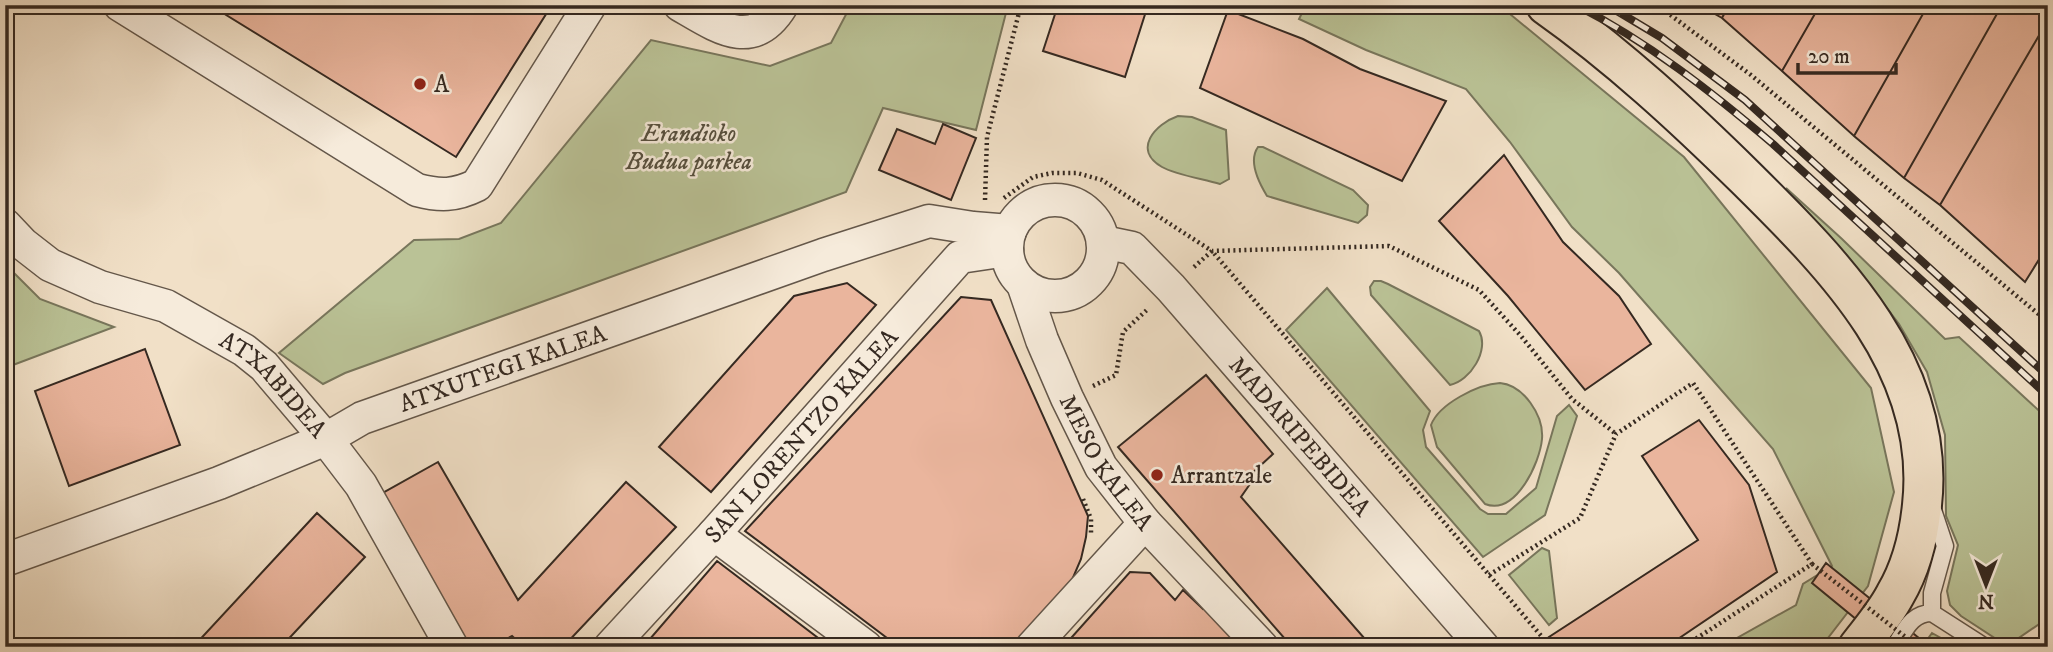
<svg xmlns="http://www.w3.org/2000/svg" width="2053" height="652" viewBox="0 0 2053 652" font-family="'IM FELL DW Pica',serif">
	<style>
		.green { fill: #bac296; stroke: #78765c; stroke-width: 2 }
		.building { fill: #eab59d; stroke: #352921; stroke-width: 2 }
		.lines { fill: none; stroke-linecap: round; stroke-linejoin: round }
		.lane-casing { stroke: #64574a; stroke-width: 19 }
		.street-casing { stroke: #64574a; stroke-width: 35 }
		.primary-casing { stroke: #352921; stroke-width: 42 }
		.path { stroke: #352921; stroke-width: 4.5; stroke-dasharray: 2 3.5; stroke-linecap: butt }
		.lane { stroke: #f6ebdb; stroke-width: 16 }
		.street { stroke: #f6ebdb; stroke-width: 32 }
		.primary { stroke: #f1e0c7; stroke-width: 38 }
		.rail-casing { stroke: #352921; stroke-width: 8 }
		.rail { stroke: #f6ebdb; stroke-width: 5; stroke-dasharray: 16; stroke-linecap: butt }
		.path-bridge { stroke: #352921; stroke-width: 4.5; stroke-dasharray: 2 3.5; stroke-linecap: butt }
		.poi-dot { fill: #8f2418; stroke: #f6ebdb; stroke-width: 2.5 }
		.labels { text-anchor: middle; stroke-width: 5; stroke-linejoin: round; paint-order: stroke }
		.poi-label { font-size: 24px; fill: #352921; stroke: #f6ebdb; text-anchor: start }
		.park-label { font-size: 24px; font-style: italic; fill: #564f3e; stroke: #f6ebdb }
		.street-label { font-size: 24px; fill: #352921; stroke: #f6ebdb }
	</style>
	<rect width="100%" height="100%" fill="#f1e0c7"/>
	<filter id="stains"><feTurbulence type="fractalNoise" baseFrequency=".00286" numOctaves="4"/><feColorMatrix values="0 0 0 0 .2 0 0 0 0 .09 0 0 0 0 .02 0 0 0 .5 -.17"/></filter>
	<radialGradient id="worn" r=".72"><stop offset=".6" stop-color="#630" stop-opacity="0"/><stop offset="1" stop-color="#630" stop-opacity=".3"/></radialGradient>
	<path class="green" d="M851 5H1008L976 130 883 108 846 192 345 373 323 384 279 353 414 240 459 239 501 223 651 40 770 66 831 43Z
		M1306 5H1499L1684 157 1871 388 1894 492 1868 586 1821 647H1721L1796 605 1803 584 1832 566 1773 449 1619 273 1572 227 1510 142 1466 89 1366 50 1299 19Z
		M1178 116 1192 117 1226 130 1229 179 1220 184C1204 179 1176 175 1162 167 1132 150 1155 124 1178 116Z
		M1258 147H1263L1353 190 1368 205 1367 215 1358 223 1267 196C1259 183 1248 161 1258 147Z
		M1786 188 1842 239 1945 339 1959 337 2048 419V618L2007 646 1961 616 1950 605 1947 591 1958 545 1946 516 1945 435 1927 372 1899 324 1850 260Z
		M5 264 40 299 114 327 5 368Z
		M1374 281H1381L1388 284 1479 331C1490 350 1470 381 1450 385L1371 295 1370 287Z
		M1327 288 1430 411 1423 430 1426 447 1480 509 1488 514H1506L1536 488 1557 416 1569 405 1577 416 1545 515 1483 557 1286 330Z
		M1500 383C1523 385 1544 415 1542 439 1540 462 1516 516 1485 504L1437 447 1431 425C1439 404 1478 384 1500 383Z
		M1542 548 1549 551 1557 618 1549 625 1509 575Z
		M1932 633 1957 647H1922Z"/>
	<path class="building" d="M210 5H538L548 11 456 157Z
		M1058 5H1148L1125 77 1043 51Z
		M1699 5H1729L1722 18Z
		M1729 5H1820L1782 71 1722 18Z
		M1820 5H1928L1854 136 1782 71Z
		M1928 5H2002L1904 178 1854 136Z
		M2002 5H2048V20L1940 205 1904 178Z
		M1228 10 1303 39 1360 69 1446 101 1402 181 1200 88Z
		M2048 20V245L2025 282 1940 205Z
		M943 124 976 138 951 200 879 170 897 129 935 144Z
		M1504 155 1563 242 1619 296 1651 344 1585 390 1508 296 1439 221Z
		M847 283 876 305 711 492 659 447 794 296Z
		M961 297 991 300 1088 516 1086 537 1081 559 1072 580 1012 647H899L745 531Z
		M145 349 180 445 69 486 35 391Z
		M1206 375 1273 454 1247 478 1250 484 1241 497 1372 647H1292L1118 447Z
		M1699 420 1749 485 1777 572 1666 647H1556L1549 637 1698 540 1642 456Z
		M438 462 518 600 626 482 676 527 563 647H524L512 636 491 647H469L381 494Z
		M317 513 365 557 281 647H193Z
		M717 561 830 647H643Z
		M1826 563 1930 647H1890L1812 583Z
		M1130 572 1150 573 1175 600 1183 590 1203 609 1210 605 1248 647H1063Z"/>
	<g class="lines">
		<defs>
			<path id="lane" d="M1932 613V593L1945 546 1932 507
				M1894 647C1905 631 1911 613 1932 613L1985 647"/>
			<g id="street">
				<path d="M120 5 417 190C440 196 455 196 477 185L590 5"/>
				<path d="M680 5C718 27 753 53 782 5"/>
				<circle cx="1055" cy="248" r="48"/>
				<path id="s1" d="M5 225 23 244 50 265 100 287 166 306 244 350 264 366 326 439 361 485 452 647"/>
				<path id="s2" d="M1103 242 1132 248 1171 288 1483 647"/>
				<path id="s3" d="M1023 284 1042 340 1067 398 1101 467 1145 523 1262 647"/>
				<path d="M714 534 866 647"/>
				<path id="s4" d="M5 560 219 483 326 439 362 418 823 255 929 221 973 228 1010 231"/>
				<path id="s5" d="M610 647 714 534 960 257 1007 250"/>
				<path d="M1032 647 1145 523"/>
			</g>
			<path id="primary" d="M1546 5C1618 56 1683 116 1746 178 1836 267 1937 368 1922 505 1919 536 1911 568 1895 595 1885 614 1871 630 1858 647"/>
		</defs>
		<use href="#lane" class="lane-casing"/>
		<use href="#street" class="street-casing"/>
		<use href="#primary" class="primary-casing"/>
		<path class="path" d="M1657 5 1751 75 2048 322
			M1004 198 1033 177 1052 173H1077L1102 180 1212 251 1389 246 1479 290 1521 336 1572 399 1616 434
			M985 200 987 137 1021 5
			M1194 267 1212 251 1543 638 1545 647
			M1093 386 1116 375 1123 332 1149 308
			M1083 499 1091 519V534
			M1489 575 1580 518 1616 434 1693 383 1812 564 1683 647"/>
		<use href="#lane" class="lane"/>
		<use href="#street" class="street"/>
		<use href="#primary" class="primary"/>
		<defs>
			<path id="rail" d="M1576 5C1648 42 1712 92 1773 144L2048 396
				M1607 5 1662 38 1745 100 2048 376"/>
		</defs>
		<use href="#rail" class="rail-casing"/>
		<use href="#rail" class="rail"/>
		<path class="path-bridge" d="M1812 564 1917 646"/>
	</g>
	<g class="poi-dot">
		<circle cx="420" cy="84" r="7"/>
		<circle cx="1157" cy="475" r="7"/>
	</g>
	<g class="labels">
		<g class="poi-label">
			<text x="434" y="92">A</text>
			<text x="1171" y="483">Arrantzale</text>
		</g>
		<g class="park-label">
			<text x="689" y="141">Erandioko<tspan x="689" dy="28">Budua parkea</tspan></text>
		</g>
		<g class="street-label">
			<text dy="8" stroke="none"><textPath href="#s4" startOffset="534">ATXUTEGI KALEA</textPath></text>
			<text dy="8" stroke="none"><textPath href="#s1" startOffset="318">ATXABIDEA</textPath></text>
			<text dy="8" stroke="none"><textPath href="#s5" startOffset="285">SAN LORENTZO KALEA</textPath></text>
			<text dy="8" stroke="none"><textPath href="#s2" startOffset="282">MADARIPEBIDEA</textPath></text>
			<text dy="8" stroke="none"><textPath href="#s3" startOffset="198">MESO KALEA</textPath></text>
		</g>
	</g>
	<rect width="2053" height="652" fill="none" stroke="#f1e0c7" stroke-width="28"/>
	<rect x="7" y="7" width="2039" height="638" fill="none" stroke="#352921" stroke-width="3.5"/>
	<rect x="14" y="14" width="2025" height="624" fill="none" stroke="#352921" stroke-width="2"/>
	<g transform="translate(1986 585) rotate(180)" stroke="#f6ebdb" stroke-width="5" paint-order="stroke">
	<path d="M0-5L12 26L0 18L-12 26Z" fill="#352921"/>
	<text y="-10" font-size="19" font-weight="bold" text-anchor="middle" fill="#352921">N</text>
	</g>
	<path d="M1798 63v10h98v-10" fill="none" stroke="#352921" stroke-width="3.5"/>
	<text x="1808" y="63" font-size="21" fill="#352921" stroke="#f6ebdb" stroke-width="5" paint-order="stroke">20 m</text>
	<rect width="100%" height="100%" filter="url(#stains)"/>
	<rect width="100%" height="100%" fill="url(#worn)"/>
</svg>
